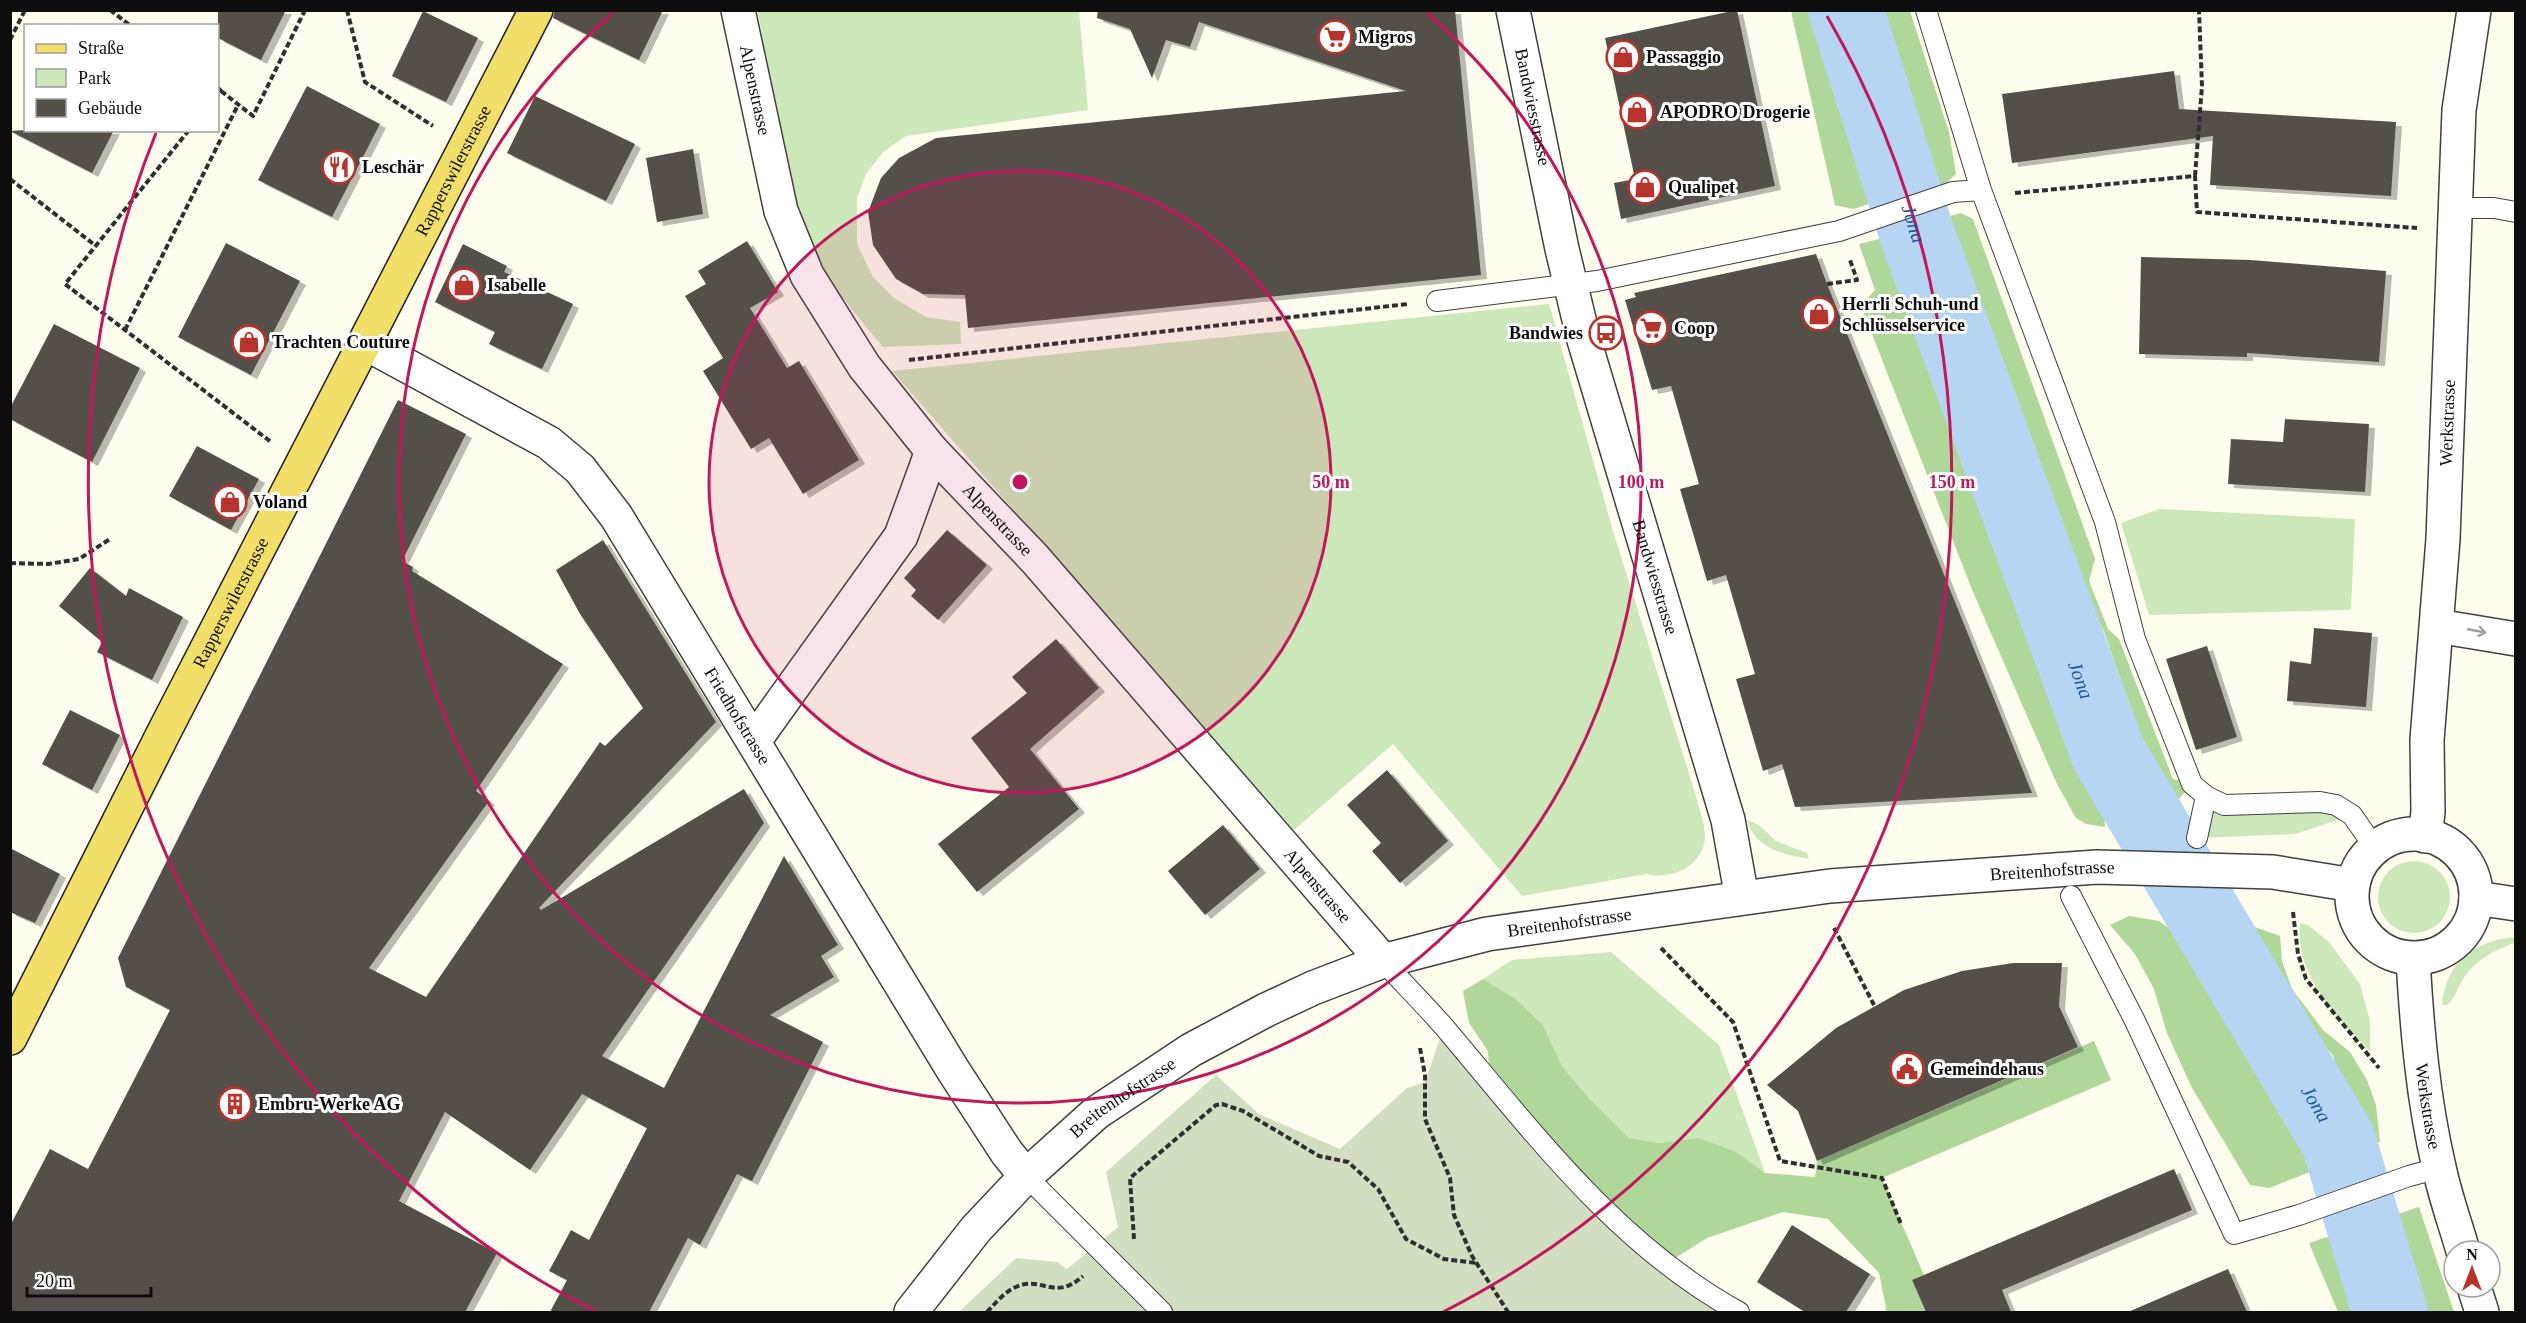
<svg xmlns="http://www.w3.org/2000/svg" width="2526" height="1323" viewBox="0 0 2526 1323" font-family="Georgia,serif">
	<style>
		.green { fill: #cce7b9 }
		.forest { fill: #aed799 }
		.cemetery { fill: #d1dfc0 }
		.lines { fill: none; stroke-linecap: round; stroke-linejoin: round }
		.river { stroke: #b5d5f3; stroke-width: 75 }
		.building { fill: #554f4a; filter: url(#shadow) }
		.service-casing { stroke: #404040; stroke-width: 22 }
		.minor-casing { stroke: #404040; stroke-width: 36 }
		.tertiary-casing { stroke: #404040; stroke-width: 36 }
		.primary-casing { stroke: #1e1e1e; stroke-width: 36 }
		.path { stroke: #2f2f2f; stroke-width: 4; stroke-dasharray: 6 3; stroke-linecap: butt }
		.service { stroke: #fff; stroke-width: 20 }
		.minor { stroke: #fff; stroke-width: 33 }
		.tertiary { stroke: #fff; stroke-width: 33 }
		.primary { stroke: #f2df6a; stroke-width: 33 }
		.oneway { stroke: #9e9e9e }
		.ring { fill: none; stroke: #c2185b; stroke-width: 3 }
		.labels { text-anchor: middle; stroke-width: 6; stroke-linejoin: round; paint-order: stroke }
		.poi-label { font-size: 18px; font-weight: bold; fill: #0d0d0d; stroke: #fff; text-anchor: start }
		.street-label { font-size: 18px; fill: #0d0d0d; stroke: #fff }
		.water-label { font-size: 20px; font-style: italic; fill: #1c5599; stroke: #fff }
		.centre { fill: #c2185b; stroke: #fff; stroke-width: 3 }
		.ring-label { font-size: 18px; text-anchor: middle; font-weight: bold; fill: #c2185b; stroke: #fff; stroke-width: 6; stroke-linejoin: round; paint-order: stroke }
	</style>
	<defs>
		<filter id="shadow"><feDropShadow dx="6" dy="4" stdDeviation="0" flood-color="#0004"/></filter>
	</defs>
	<rect width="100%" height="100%" fill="#fefdee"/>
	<path class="green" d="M758 11H1079L1088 110 906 136 883 152 866 174 857 198V244L873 277 894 298 926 317 960 322 961 344 883 347C860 320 838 294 820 263 781 195 772 88 758 11Z
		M1549 304 1613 531 1696 796C1699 808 1704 822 1705 834 1706 865 1672 881 1646 874L1522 896 1393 744 1294 830 892 371Z
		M2159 509 2355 519 2351 610 2149 615 2121 523Z
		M2320 802 2352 815 2295 834 2197 838 2203 809Z
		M1747 820 1759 825 1776 841 1807 853 1809 859C1782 854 1756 849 1747 820Z
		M2378 897a36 36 0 1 1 72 0a36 36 0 1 1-72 0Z
		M2300 923 2308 925 2329 942 2360 984 2370 1021V1052C2337 1017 2294 975 2300 923Z
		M2515 937V943C2494 950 2473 961 2462 981 2457 989 2455 998 2447 1005H2442C2446 962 2474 941 2515 937Z
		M1611 952 1719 1045 1765 1173 1735 1151 1698 1138 1659 1143 1629 1138 1589 1098 1562 1066 1543 1025 1516 999 1483 979 1512 960Z"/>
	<path class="forest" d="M1791 11H1819L1872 203 1853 209 1835 205Z
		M1869 11H1910L1949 132 1956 174 1945 184 1927 187C1901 132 1882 71 1869 11Z
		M1961 213 1973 219 2095 559 2089 581 2108 629 2119 639 2173 779 2192 784 2173 806 2157 775 2134 717 2104 632 2033 473 1936 220Z
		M1883 238 1901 266 1949 389 2066 716 2103 794 2105 827 2086 824 2076 818 2056 782 1973 592 1861 306 1875 290 1859 244Z
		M2129 916 2159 921 2177 934 2187 954 2227 1012 2317 1131 2328 1165 2269 1188 2250 1185 2192 1088 2167 1033 2154 989 2135 954 2110 925Z
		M2244 923 2280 936 2282 961 2292 989 2323 1030 2350 1052 2367 1080 2376 1105 2380 1142 2355 1149 2333 1055 2303 1026 2260 972 2237 935Z
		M1483 979 1516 999 1543 1025 1562 1066 1589 1098 1629 1138 1659 1143 1698 1138 1735 1151 1765 1173 1815 1177 1817 1161 2094 1041 2111 1080 1882 1178 1924 1275 1912 1280 1926 1312H1885L1886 1308 1879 1273 1828 1219 1783 1212 1707 1238 1664 1265 1490 1084 1488 1051 1469 1023 1463 991Z
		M2419 1207 2454 1312H2338L2309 1243Z"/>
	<path class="cemetery" d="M1444 1027 1587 1194 1739 1312H959L1016 1258 1057 1262 1067 1269 1118 1227 1106 1172 1216 1075 1259 1114 1340 1149 1407 1088 1425 1082Z"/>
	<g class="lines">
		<path class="river" id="s1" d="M1846 10 1917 234 2108 753 2338 1140 2390 1312"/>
	</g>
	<path class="building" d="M218 10H286L261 60 218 38Z
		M555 10H663L639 60 553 18Z
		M1098 10H1455L1481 275 968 328 965 295 923 294 896 279 873 245 868 212 881 178 899 158 936 138 1406 91 1199 22 1190 47 1166 40 1152 78 1130 29 1097 18Z
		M1737 10 1775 186 1621 219 1614 183 1635 179 1605 38Z
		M423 11 478 38 446 102 392 76Z
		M2174 71 2179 109 2396 122 2391 196 2210 185 2213 136 2012 163 2002 94Z
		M307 86 380 124 332 217 258 180Z
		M535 96 635 144 606 201 507 153Z
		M26 130H114L92 173 10 131Z
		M693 149 703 214 657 222 646 158Z
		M747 241 778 292 750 308 787 368 799 361 859 460 803 494 769 438 751 449 703 371 723 358 685 296 706 284 698 271Z
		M226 243 300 281 251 375 178 337Z
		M463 244 507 266 504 272 573 304 542 369 489 344 495 332 435 302Z
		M1816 254 1827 284 2032 793 1795 807 1782 764 1763 771 1736 679 1755 674 1726 575 1707 581 1680 489 1699 484 1671 386 1652 390 1625 300 1636 297 1634 293Z
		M2141 257 2250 260 2386 271 2379 362 2247 353V357L2139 354Z
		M54 324 140 368 92 462 10 419V408Z
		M398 400 466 434 402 561 413 567 412 571 563 664 476 791 489 801 369 968 426 997 600 742 605 746 643 708 580 614 556 570 603 540 716 722 539 908 541 910 744 789 764 823 602 1056 664 1088 784 856 838 945 821 956 834 977 770 1015 823 1042 752 1181 737 1174 700 1245 688 1238 649 1312H550L567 1280 549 1271 571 1230 589 1240 647 1128 582 1094 530 1170 445 1112 399 1201 497 1253 465 1312H10V1226L50 1149 88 1169 170 1010 126 987 118 958Z
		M2285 419 2369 424 2365 492 2228 484 2231 439 2283 442Z
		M197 446 259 479 231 530 169 496Z
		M947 530 987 565 938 620 911 596 916 590 904 578Z
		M90 568 126 596 129 588 183 617 152 680 97 652 102 642 59 606Z
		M2314 628 2372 633 2366 707 2287 701 2290 661 2311 664Z
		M1056 639 1099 688 1030 749 1079 809 977 892 938 844 1009 787 971 738 1027 693 1012 677Z
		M2207 646 2237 737 2196 750 2166 659Z
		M70 710 120 735 92 790 42 764Z
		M1387 770 1448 841 1400 883 1372 851 1381 843 1347 805Z
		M1223 825 1260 869 1205 915 1168 871Z
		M10 848 60 874 35 923 10 912Z
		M2013 963H2062L2059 1006 2078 1047 1817 1161 1798 1111 1767 1085 1836 1028 1904 990 1962 971Z
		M2174 1169 2192 1210 2002 1290 2011 1312H1926L1912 1280Z
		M1792 1225 1870 1274 1846 1312H1805L1757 1282Z
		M2228 1269 2247 1312H2128Z"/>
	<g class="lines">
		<defs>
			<path id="service" d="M1926 10 1981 190 2105 522 2135 639 2192 784 2206 796 2224 805 2320 802 2336 805 2352 815 2375 848
				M2455 208H2494L2516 212
				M1437 301 1597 281 1839 231 1953 192 1981 190
				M2197 838 2206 796
				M2071 896 2135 1021 2234 1234 2299 1215 2409 1176 2439 1168
				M1383 961C1403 983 1425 1005 1445 1028 1533 1132 1617 1245 1739 1312
				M1026 1176 1162 1312"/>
			<g id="minor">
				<path id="s2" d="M738 10 781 211 807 275 864 366 932 451 1035 559 1383 961"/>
				<path id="s3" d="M1513 10 1562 249 1584 340 1728 820 1742 898"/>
				<path id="s4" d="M365 343 549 443 580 469 616 516 953 1070 1007 1153 1026 1176"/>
				<path d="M2437 626 2516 639"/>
				<path d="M754 741 901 536 932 451"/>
				<path id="s5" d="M2425 836 2428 812 2427 740 2443 539 2459 110 2474 10"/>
				<path id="s6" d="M2413 959C2417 1029 2423 1099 2439 1167 2445 1196 2455 1223 2463 1251"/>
				<path d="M2474 1287 2482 1312"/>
			</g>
			<g id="tertiary">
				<circle cx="2414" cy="896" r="62"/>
				<path d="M2476 898 2516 904"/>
				<path id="s7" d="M911 1312 976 1229 1026 1176 1096 1113 1191 1050 1266 1010 1313 988 1383 961 1487 934 1830 886 2097 867 2273 872 2353 885"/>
			</g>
			<g id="primary">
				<path id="s8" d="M10 1038 164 732 536 10"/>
			</g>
		</defs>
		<use href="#service" class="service-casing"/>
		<use href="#minor" class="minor-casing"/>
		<use href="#tertiary" class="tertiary-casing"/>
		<use href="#primary" class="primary-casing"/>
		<path class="path" d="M110 10 131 26
			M347 10 365 82 433 126
			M10 40 25 10
			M218 88 221 91 218 95
			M221 91 253 116 305 10
			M189 130 65 284 271 442
			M2195 176 2202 86 2199 10
			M10 179 96 246
			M2015 193 2195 176 2197 212 2417 228
			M1827 284 1857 280 1850 260
			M125 330 238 105
			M909 360 1408 304
			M10 563 48 564 79 559 110 539
			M2293 912 2298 954 2306 979 2379 1068
			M1834 928 1874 1005
			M1661 948 1733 1022 1780 1161 1882 1178 1901 1224
			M1420 1048 1425 1075V1119L1450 1178 1454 1215 1472 1256 1508 1312
			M1134 1239 1130 1178 1216 1105 1222 1104 1243 1111 1319 1156 1348 1162 1378 1189 1406 1239 1444 1259 1476 1263
			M987 1312C996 1303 1004 1292 1016 1287 1042 1275 1054 1302 1083 1276"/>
		<use href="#service" class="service"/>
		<use href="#minor" class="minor"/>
		<use href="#tertiary" class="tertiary"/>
		<use href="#primary" class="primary"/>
	</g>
	<defs><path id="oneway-shaft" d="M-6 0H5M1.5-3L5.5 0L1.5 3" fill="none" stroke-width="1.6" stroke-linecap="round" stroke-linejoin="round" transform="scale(1.5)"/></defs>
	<use class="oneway" href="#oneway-shaft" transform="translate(2477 631) rotate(11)"/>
	<circle cx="1020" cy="482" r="311" fill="#c2185b" fill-opacity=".12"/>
	<g class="ring">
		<circle cx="1020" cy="482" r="311"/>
		<path d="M1427 13A621 621 0 1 1 613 13"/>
		<path d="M597 1312A932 932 0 0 1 156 133M1827 16A932 932 0 0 1 1443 1312"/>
	</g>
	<defs>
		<symbol id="supermarket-ring" viewBox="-11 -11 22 22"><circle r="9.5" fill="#fff" stroke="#b6342c" stroke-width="1.5"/><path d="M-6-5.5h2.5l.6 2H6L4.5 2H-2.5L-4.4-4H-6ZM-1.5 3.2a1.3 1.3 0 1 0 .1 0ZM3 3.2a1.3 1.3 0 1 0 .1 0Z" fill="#b6342c"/></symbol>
		<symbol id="shop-ring" viewBox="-11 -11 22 22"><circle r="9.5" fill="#fff" stroke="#b6342c" stroke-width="1.5"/><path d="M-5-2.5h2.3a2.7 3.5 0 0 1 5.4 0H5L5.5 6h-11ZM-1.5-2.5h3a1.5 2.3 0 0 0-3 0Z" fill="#b6342c"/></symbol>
		<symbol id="restaurant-ring" viewBox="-11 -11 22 22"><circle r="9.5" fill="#fff" stroke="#b6342c" stroke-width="1.5"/><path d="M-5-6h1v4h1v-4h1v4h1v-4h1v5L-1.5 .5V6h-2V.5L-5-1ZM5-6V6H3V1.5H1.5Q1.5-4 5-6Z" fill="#b6342c"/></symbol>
		<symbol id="bus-ring" viewBox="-11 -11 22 22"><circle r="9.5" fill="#fff" stroke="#b6342c" stroke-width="1.5"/><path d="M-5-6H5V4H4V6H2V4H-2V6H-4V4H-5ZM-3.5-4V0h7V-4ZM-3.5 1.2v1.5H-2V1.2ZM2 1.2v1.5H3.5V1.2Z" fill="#b6342c"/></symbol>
		<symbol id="civic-ring" viewBox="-11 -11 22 22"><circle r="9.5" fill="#fff" stroke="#b6342c" stroke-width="1.5"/><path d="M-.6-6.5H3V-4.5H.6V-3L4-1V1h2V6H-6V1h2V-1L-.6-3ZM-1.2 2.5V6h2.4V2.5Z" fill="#b6342c"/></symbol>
		<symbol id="building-ring" viewBox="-11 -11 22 22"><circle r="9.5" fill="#fff" stroke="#b6342c" stroke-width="1.5"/><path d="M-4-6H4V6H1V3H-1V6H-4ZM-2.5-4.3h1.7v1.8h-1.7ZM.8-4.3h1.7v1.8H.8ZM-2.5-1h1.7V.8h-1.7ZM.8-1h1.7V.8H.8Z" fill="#b6342c"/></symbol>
	</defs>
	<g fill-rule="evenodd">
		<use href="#supermarket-ring" x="1316" y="18" width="38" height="38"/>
		<use href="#shop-ring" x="1604" y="38" width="38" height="38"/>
		<use href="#shop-ring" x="1618" y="93" width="38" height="38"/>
		<use href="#restaurant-ring" x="320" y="148" width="38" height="38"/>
		<use href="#shop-ring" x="1626" y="168" width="38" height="38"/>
		<use href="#shop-ring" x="445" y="266" width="38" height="38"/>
		<use href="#shop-ring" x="1800" y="295" width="38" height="38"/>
		<use href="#supermarket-ring" x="1632" y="309" width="38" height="38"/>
		<use href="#bus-ring" x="1587" y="314" width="38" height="38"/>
		<use href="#shop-ring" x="230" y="323" width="38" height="38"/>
		<use href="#shop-ring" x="211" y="483" width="38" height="38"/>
		<use href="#civic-ring" x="1888" y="1050" width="38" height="38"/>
		<use href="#building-ring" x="216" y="1085" width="38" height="38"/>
	</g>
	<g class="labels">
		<g class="poi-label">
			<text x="1358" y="43">Migros</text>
			<text x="1646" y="63">Passaggio</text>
			<text x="1660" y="118">APODRO Drogerie</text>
			<text x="362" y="173">Leschär</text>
			<text x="1668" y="193">Qualipet</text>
			<text x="487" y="291">Isabelle</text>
			<text x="1842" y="310">Herrli Schuh-und<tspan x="1842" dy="21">Schlüsselservice</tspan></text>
			<text x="1674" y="334">Coop</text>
			<text x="1583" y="339" text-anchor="end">Bandwies</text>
			<text x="272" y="348">Trachten Couture</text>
			<text x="253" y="508">Voland</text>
			<text x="1930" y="1075">Gemeindehaus</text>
			<text x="258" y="1110">Embru-Werke AG</text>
		</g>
		<g class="street-label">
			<text dy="6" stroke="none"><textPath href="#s2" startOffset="82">Alpenstrasse</textPath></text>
			<text dy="6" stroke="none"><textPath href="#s3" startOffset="99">Bandwiesstrasse</textPath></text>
			<text dy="6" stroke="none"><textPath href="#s8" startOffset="974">Rapperswilerstrasse</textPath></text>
			<text dy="6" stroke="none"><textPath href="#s5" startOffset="414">Werkstrasse</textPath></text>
			<text dy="6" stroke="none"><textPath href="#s2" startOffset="586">Alpenstrasse</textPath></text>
			<text dy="6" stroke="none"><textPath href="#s3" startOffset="585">Bandwiesstrasse</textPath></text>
			<text dy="6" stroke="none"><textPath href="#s8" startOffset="488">Rapperswilerstrasse</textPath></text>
			<text dy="6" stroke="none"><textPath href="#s4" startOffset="543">Friedhofstrasse</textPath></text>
			<text dy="6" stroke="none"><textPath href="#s7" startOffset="1275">Breitenhofstrasse</textPath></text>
			<text dy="6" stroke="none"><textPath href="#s2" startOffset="1072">Alpenstrasse</textPath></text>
			<text dy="6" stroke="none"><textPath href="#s7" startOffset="789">Breitenhofstrasse</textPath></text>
			<text dy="6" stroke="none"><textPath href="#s7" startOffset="303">Breitenhofstrasse</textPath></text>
			<text dy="6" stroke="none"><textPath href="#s6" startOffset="148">Werkstrasse</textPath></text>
		</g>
		<g class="water-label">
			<text dy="7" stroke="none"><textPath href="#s1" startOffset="224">Jona</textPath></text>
			<text dy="7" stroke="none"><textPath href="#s1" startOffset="710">Jona</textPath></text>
			<text dy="7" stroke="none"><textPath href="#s1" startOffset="1196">Jona</textPath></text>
		</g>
	</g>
	<circle cx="1020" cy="482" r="9" class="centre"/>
	<g class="ring-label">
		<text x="1331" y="488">50 m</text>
		<text x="1641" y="488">100 m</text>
		<text x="1952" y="488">150 m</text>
	</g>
	<rect width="2526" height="1323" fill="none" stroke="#0d0d0d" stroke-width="24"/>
	<rect x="24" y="24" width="195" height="108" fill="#ffffff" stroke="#9e9e9e" stroke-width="1.5"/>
	<rect x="36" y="44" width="30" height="9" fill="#f2df6a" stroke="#9e9e9e" stroke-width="1.5"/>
	<text x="78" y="54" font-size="18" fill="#0d0d0d">Straße</text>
	<rect x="36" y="69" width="30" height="18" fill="#cce7b9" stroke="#9e9e9e" stroke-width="1.5"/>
	<text x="78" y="84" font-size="18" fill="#0d0d0d">Park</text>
	<rect x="36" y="99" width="30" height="18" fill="#554f4a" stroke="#9e9e9e" stroke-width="1.5"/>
	<text x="78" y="114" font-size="18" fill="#0d0d0d">Gebäude</text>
	<g transform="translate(2472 1269)"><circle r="28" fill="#ffffff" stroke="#9e9e9e" stroke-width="1.5"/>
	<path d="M0-4.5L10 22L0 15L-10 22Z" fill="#b6342c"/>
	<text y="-9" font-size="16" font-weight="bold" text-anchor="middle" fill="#0d0d0d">N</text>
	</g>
	<path d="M27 1287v9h124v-9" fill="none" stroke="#0d0d0d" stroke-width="3"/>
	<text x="36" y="1287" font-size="18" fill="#0d0d0d" stroke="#ffffff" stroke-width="4.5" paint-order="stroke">20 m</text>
</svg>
